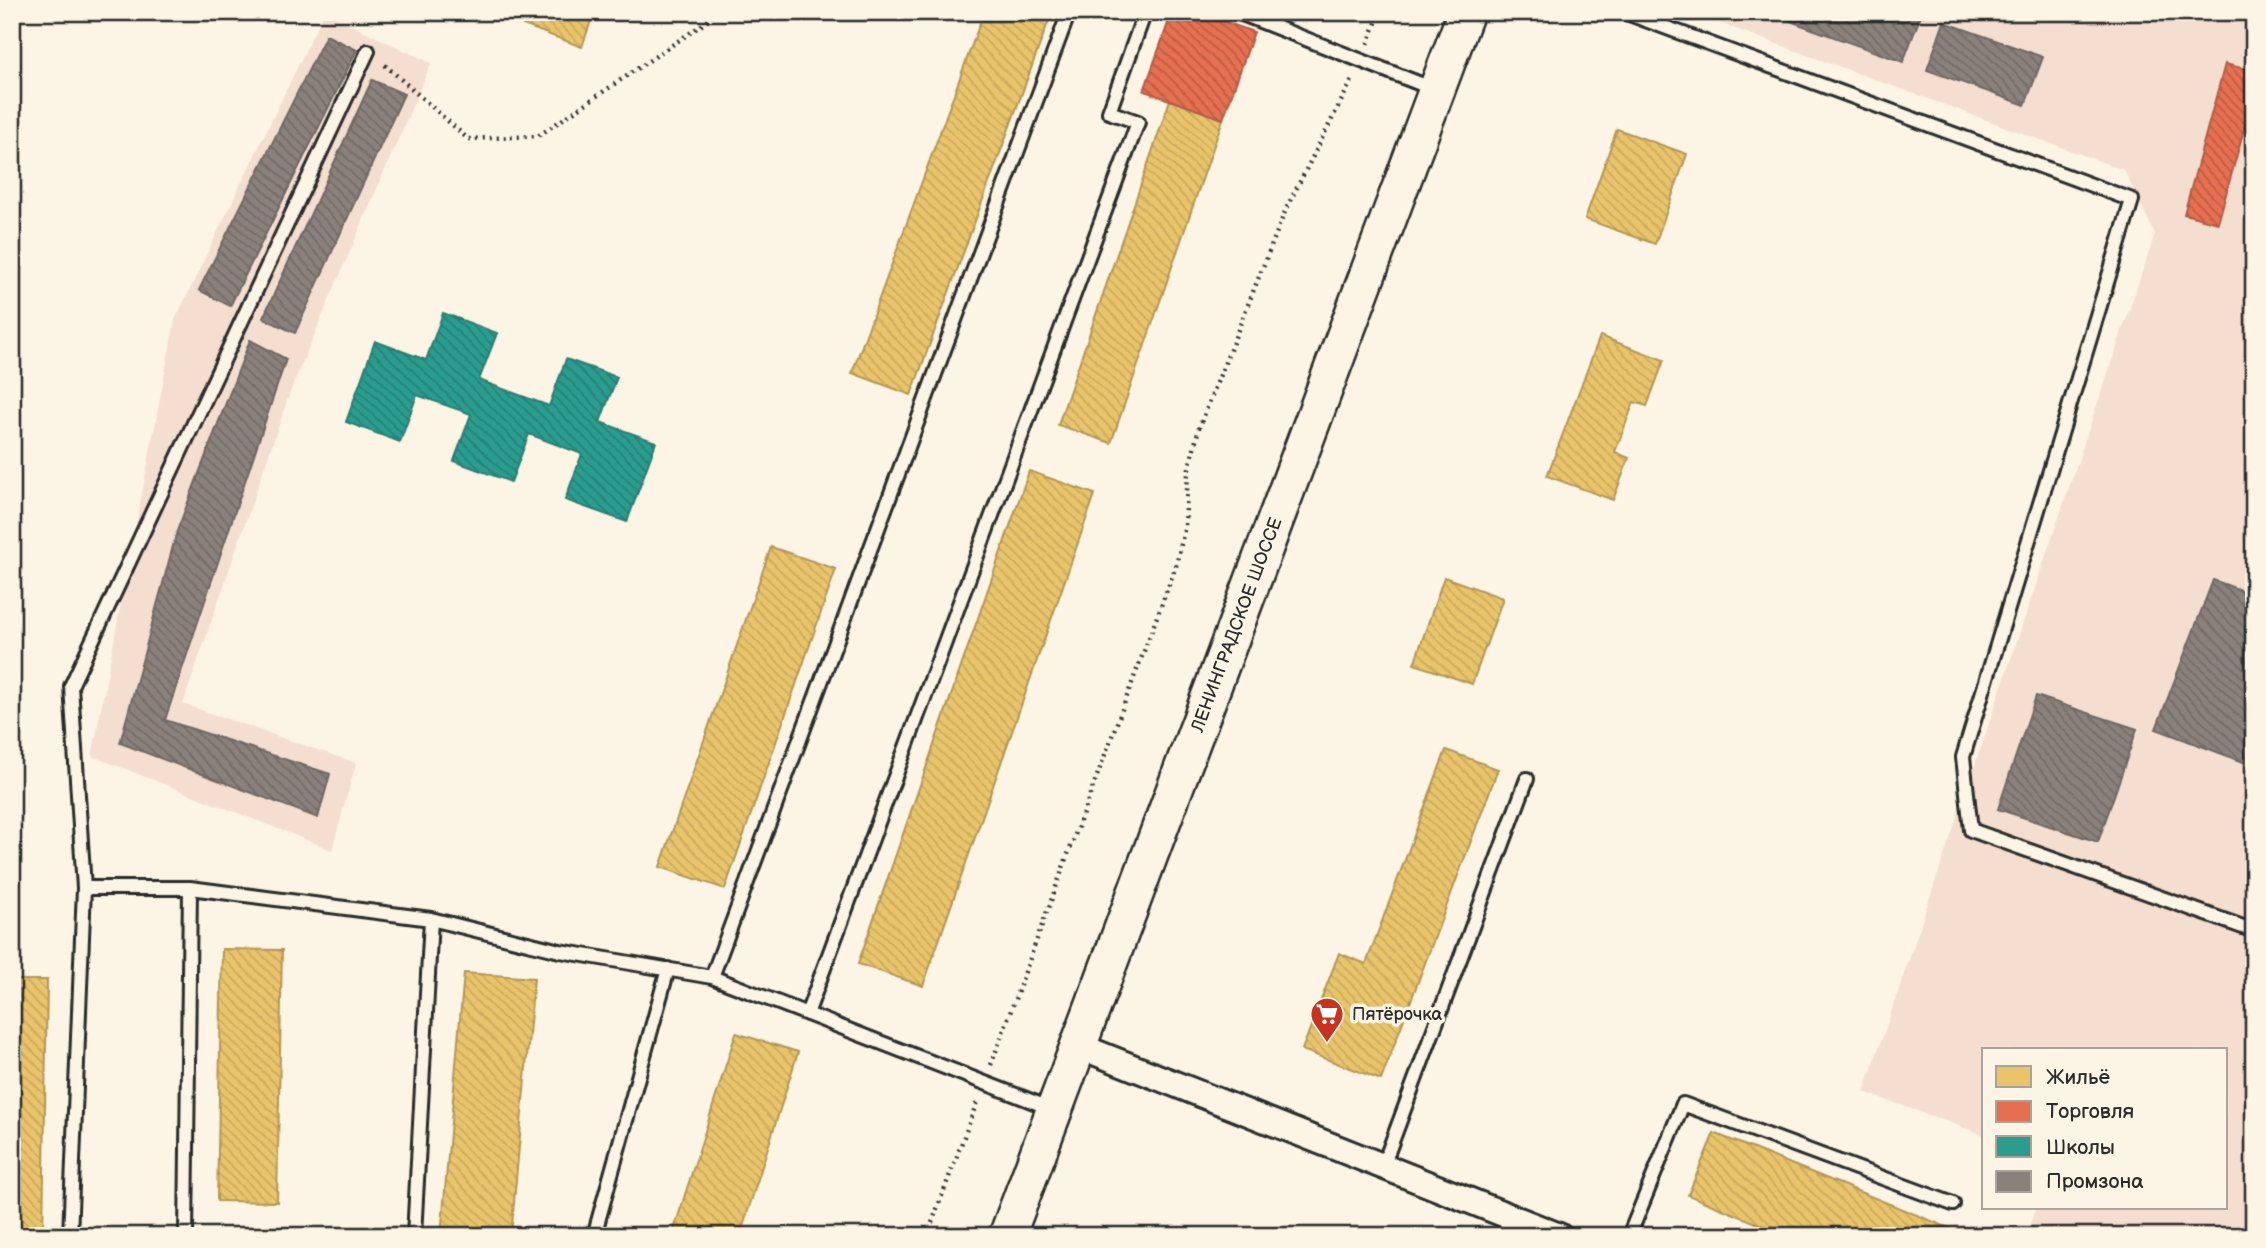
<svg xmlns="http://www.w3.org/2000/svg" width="2266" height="1248" viewBox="0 0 2266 1248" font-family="'Balsamiq Sans',sans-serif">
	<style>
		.built { fill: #f4ded0 }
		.homes { fill: url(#homes-back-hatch); stroke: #b09657; stroke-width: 2 }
		.shops { fill: url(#shops-back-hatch); stroke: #af5b46; stroke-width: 2 }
		.schools { fill: url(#schools-back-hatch); stroke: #2a7b71; stroke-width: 2 }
		.industry { fill: url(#industry-back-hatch); stroke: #6e6764; stroke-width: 2 }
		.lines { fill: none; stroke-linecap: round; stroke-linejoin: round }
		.service-casing { stroke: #2b2b2b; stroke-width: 18 }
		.minor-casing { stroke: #2b2b2b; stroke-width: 30 }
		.secondary-casing { stroke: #2b2b2b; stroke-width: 40 }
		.path { stroke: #2b2b2b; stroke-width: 4.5; stroke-dasharray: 2 5; stroke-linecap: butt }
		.service { stroke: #fcf5e5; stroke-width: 12 }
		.minor { stroke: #fcf5e5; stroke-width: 24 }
		.secondary { stroke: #fcf5e5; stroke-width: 35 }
		.labels { text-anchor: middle; stroke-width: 7; stroke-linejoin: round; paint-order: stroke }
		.street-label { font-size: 18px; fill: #2b2b2b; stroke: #fcf5e5 }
		.poi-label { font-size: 18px; fill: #2b2b2b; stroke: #fcf5e5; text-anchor: start }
	</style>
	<defs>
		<pattern id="homes-back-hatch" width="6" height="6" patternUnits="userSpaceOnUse" patternTransform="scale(1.75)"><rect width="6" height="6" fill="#e9c46a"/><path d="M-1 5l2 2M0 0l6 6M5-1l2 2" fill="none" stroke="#c8a95c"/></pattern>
		<pattern id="shops-back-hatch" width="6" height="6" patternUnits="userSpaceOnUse" patternTransform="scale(1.75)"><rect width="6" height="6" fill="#e76f51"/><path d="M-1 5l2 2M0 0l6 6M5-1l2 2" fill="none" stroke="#bb5b43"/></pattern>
		<pattern id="schools-back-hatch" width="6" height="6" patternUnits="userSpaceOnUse" patternTransform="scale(1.75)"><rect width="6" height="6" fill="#2a9d8f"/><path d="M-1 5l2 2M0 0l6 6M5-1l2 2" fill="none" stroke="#248075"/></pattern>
		<pattern id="industry-back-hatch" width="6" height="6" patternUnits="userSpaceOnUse" patternTransform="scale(1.75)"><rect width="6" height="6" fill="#8a817c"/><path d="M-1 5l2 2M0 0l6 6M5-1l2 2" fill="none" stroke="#716a66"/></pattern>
	</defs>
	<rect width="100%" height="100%" fill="#fcf5e5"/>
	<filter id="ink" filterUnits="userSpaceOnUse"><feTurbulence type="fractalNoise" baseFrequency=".0143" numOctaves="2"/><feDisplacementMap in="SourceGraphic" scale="14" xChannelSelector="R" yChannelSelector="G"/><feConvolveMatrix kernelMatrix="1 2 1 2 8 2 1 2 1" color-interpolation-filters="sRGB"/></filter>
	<g filter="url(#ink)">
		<path class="built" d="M324 12 431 63 293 384 183 704 356 763 332 850 92 756 175 320Z
			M1689 12H2254V1236H2025L2036 1208H2226V1050H1984V1135L1864 1092 2155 234 2124 170Z"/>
		<path class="homes" d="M528 12H594L582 47 523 25Z
			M984 12H1038L1050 17 911 395 852 373Z
			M1170 100 1223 119 1111 443 1058 425Z
			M1617 129 1687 154 1655 244 1585 219Z
			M1600 336 1664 360 1647 406 1634 402 1615 452 1629 458 1613 500 1547 476Z
			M1029 471 1095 494 923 986 858 964Z
			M771 547 836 569 725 889 660 867Z
			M1444 577 1503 598 1472 684 1414 664Z
			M1446 750 1498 769 1381 1080 1302 1050 1339 953 1366 964Z
			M222 949 282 950 277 1202 217 1201Z
			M464 973 534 978 511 1236H441Z
			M12 980H47L43 1236H12Z
			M736 1033 798 1052 740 1236H672Z
			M1714 1133 1959 1232 1957 1236H1788L1688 1195Z"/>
		<path class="shops" d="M1172 12H1197L1254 32 1223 119 1144 91Z
			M2225 64 2254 71V93L2218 223 2184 214Z"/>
		<path class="schools" d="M443 313 497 333 479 380 549 406 566 359 617 377 600 422 656 442 627 522 565 500 582 454 529 434 511 482 454 461 471 414 417 395 400 442 346 422 375 341 426 360Z"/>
		<path class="industry" d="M1790 12H1913L1921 15 1903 62 1787 20Z
			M1944 22 2043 57 2025 105 1927 70Z
			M326 35 357 50 230 306 199 290Z
			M372 80 404 94 295 333 263 318Z
			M250 340 286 359 165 720 330 774 318 818 120 743 177 531Z
			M2213 580 2254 595V766L2156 729Z
			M2036 696 2137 729 2098 842 1998 809Z"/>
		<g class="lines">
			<defs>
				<path id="service" d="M1237 12 1436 90
					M1624 12 2132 200 1963 757 1971 830 2254 931
					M84 888H190L431 919 560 951 712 977 1052 1109
					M712 977 1069 12
					M807 1014 1138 122 1109 112 1145 12
					M1383 1166 1527 779
					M70 1236 84 888 71 686 368 51
					M186 1236 190 888
					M414 1236 431 919
					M594 1236 668 969
					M1629 1236 1683 1104 1953 1204"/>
				<path id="minor" d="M1079 1046 1559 1236"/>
				<g id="secondary">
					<path id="s1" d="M1007 1236 1466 12"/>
				</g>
			</defs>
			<use href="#service" class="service-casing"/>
			<use href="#minor" class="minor-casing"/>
			<use href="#secondary" class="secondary-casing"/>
			<path class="path" d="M1368 44 1380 12
				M385 65 468 139 538 136 709 20 712 12
				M991 1065 1079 824 1176 566 1185 526 1188 472 1199 428 1286 209 1353 78
				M927 1236 977 1102"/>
			<use href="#service" class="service"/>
			<use href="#minor" class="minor"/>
			<use href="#secondary" class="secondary"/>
		</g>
	</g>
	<defs>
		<symbol id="supermarket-pin" viewBox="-11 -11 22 30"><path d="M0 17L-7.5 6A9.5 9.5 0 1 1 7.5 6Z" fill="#c8321e" stroke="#fcf5e5"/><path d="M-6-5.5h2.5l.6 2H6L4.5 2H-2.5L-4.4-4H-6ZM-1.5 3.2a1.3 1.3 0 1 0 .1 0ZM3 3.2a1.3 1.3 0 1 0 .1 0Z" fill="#fff"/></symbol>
	</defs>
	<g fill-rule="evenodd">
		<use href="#supermarket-pin" x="1308" y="995" width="38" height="52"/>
	</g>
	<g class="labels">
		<g class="street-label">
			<text dy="6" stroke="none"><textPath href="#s1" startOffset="653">ЛЕНИНГРАДСКОЕ ШОССЕ</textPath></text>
		</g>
		<g class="poi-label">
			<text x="1352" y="1020">Пятёрочка</text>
		</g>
	</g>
	<rect width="2266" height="1248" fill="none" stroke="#fcf5e5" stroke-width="42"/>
	<rect x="21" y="21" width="2224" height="1206" fill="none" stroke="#2b2b2b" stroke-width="2.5" filter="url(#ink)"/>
	<rect x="1982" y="1048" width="245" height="161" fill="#fcf5e5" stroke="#a8a49b" stroke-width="2"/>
	<rect x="1996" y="1066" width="35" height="21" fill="#e9c46a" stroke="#a8a49b" stroke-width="2"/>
	<text x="2046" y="1084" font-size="21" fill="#2b2b2b">Жильё</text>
	<rect x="1996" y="1101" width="35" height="21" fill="#e76f51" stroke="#a8a49b" stroke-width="2"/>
	<text x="2046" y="1118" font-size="21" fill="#2b2b2b">Торговля</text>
	<rect x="1996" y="1136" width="35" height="21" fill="#2a9d8f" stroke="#a8a49b" stroke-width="2"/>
	<text x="2046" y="1154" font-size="21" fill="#2b2b2b">Школы</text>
	<rect x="1996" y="1171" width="35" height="21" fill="#8a817c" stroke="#a8a49b" stroke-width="2"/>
	<text x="2046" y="1188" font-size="21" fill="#2b2b2b">Промзона</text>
</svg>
